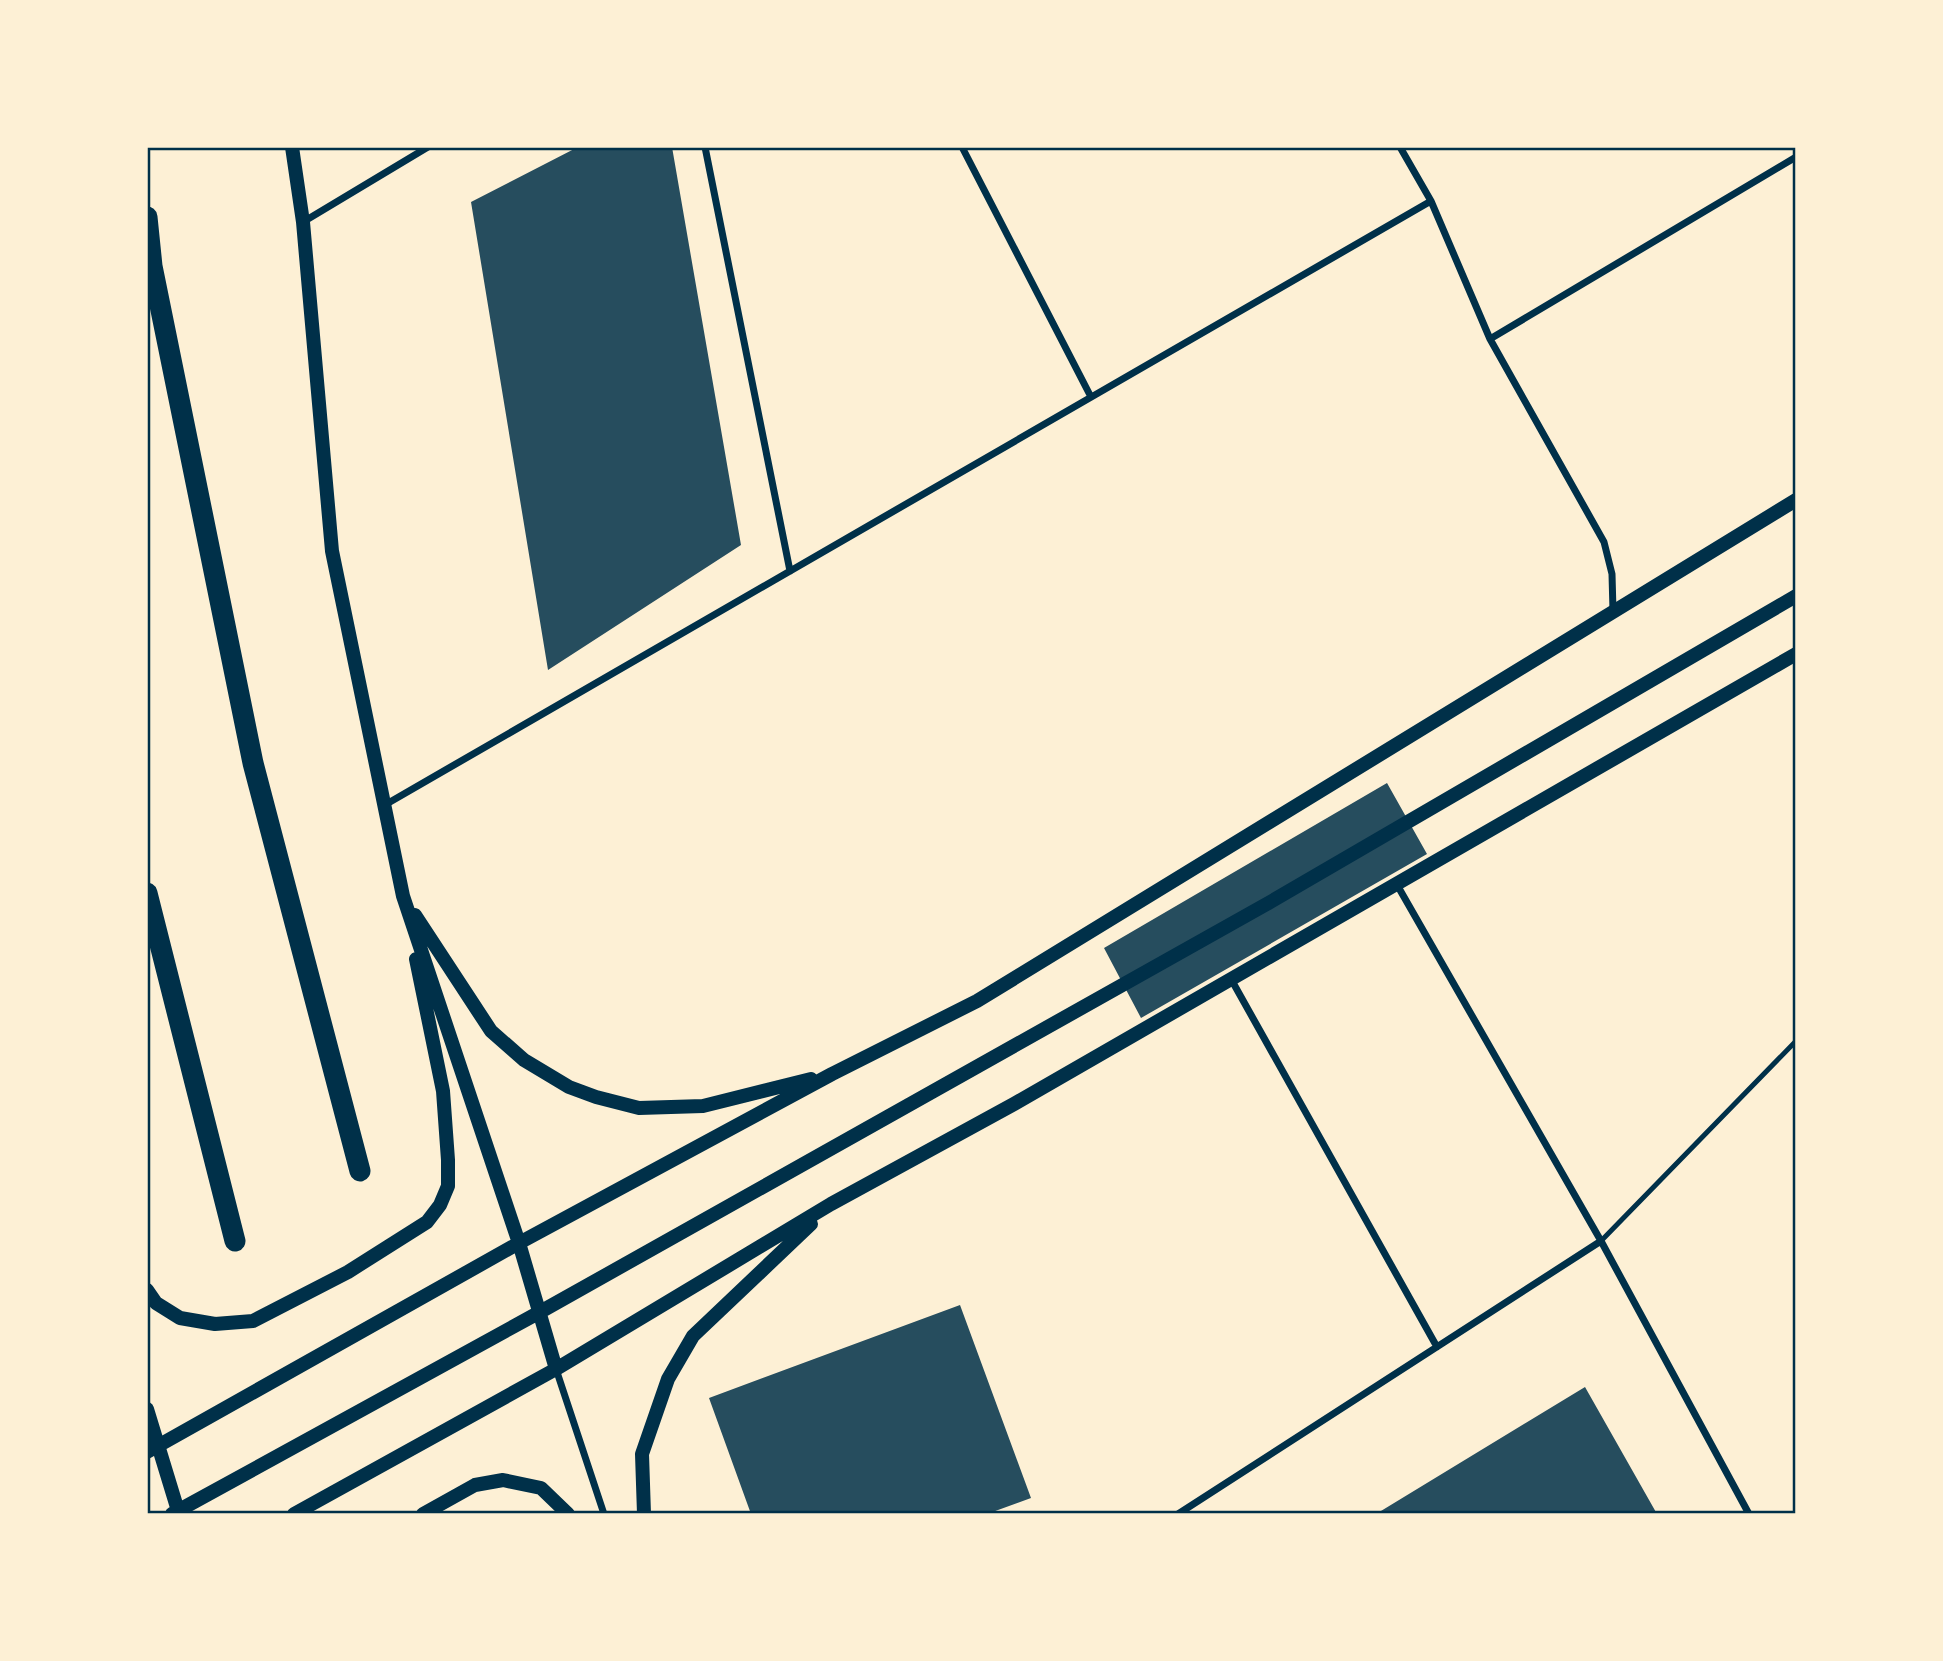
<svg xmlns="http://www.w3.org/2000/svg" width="1943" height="1661" viewBox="0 0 1943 1661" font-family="'Libre Baskerville',serif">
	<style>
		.building { fill: #264d5e }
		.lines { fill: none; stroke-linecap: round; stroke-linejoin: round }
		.service { stroke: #003049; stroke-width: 5 }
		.minor { stroke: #003049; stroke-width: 7 }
		.secondary { stroke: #003049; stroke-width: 14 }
		.motorway { stroke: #003049; stroke-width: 21 }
		.neatline { fill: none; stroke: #003049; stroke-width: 2.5 }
	</style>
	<rect width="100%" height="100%" fill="#fdf0d5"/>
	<path class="building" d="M578 147H672L741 545 548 670 471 202Z
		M1387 783 1427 854 1141 1018 1104 948Z
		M960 1305 1031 1498 987 1514H751L709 1398Z
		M1585 1387 1657 1514H1376Z"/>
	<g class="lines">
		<path class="service" d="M1601 1241 1796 1041"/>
		<path class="minor" d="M705 147 790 571
			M962 147 1091 397
			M1400 147 1431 201 1490 339 1604 542 1612 574 1613 611
			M303 222 428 147
			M1490 339 1796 157
			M383 806 1431 201
			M1396 883 1601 1241 1749 1514
			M1231 979 1437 1347
			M556 1369 604 1514
			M1178 1514 1601 1241"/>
		<path class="secondary" d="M292 147 303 222 332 551 403 896 519 1243 556 1369
			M415 915 491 1031 524 1060 569 1087 596 1097 639 1108 703 1106 811 1079
			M147 1290 156 1303 180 1318 215 1324 253 1321 348 1272 427 1222 440 1205 448 1186V1160L443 1091 416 959
			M147 1409 179 1514
			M147 1452 519 1243 832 1074 977 1001 1796 500
			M172 1514 540 1312 1272 901 1796 596
			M294 1514 556 1369 831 1204 1014 1104 1796 654
			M423 1514 475 1485 503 1480 541 1488 568 1514
			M644 1514 642 1454 668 1379 693 1336 811 1224"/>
		<path class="motorway" d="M147 217 152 266 253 763 360 1171
			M147 893 235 1241"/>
	</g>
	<rect width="1943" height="1661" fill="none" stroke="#fdf0d5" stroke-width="298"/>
	<rect x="149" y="149" width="1645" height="1363" class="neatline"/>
</svg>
